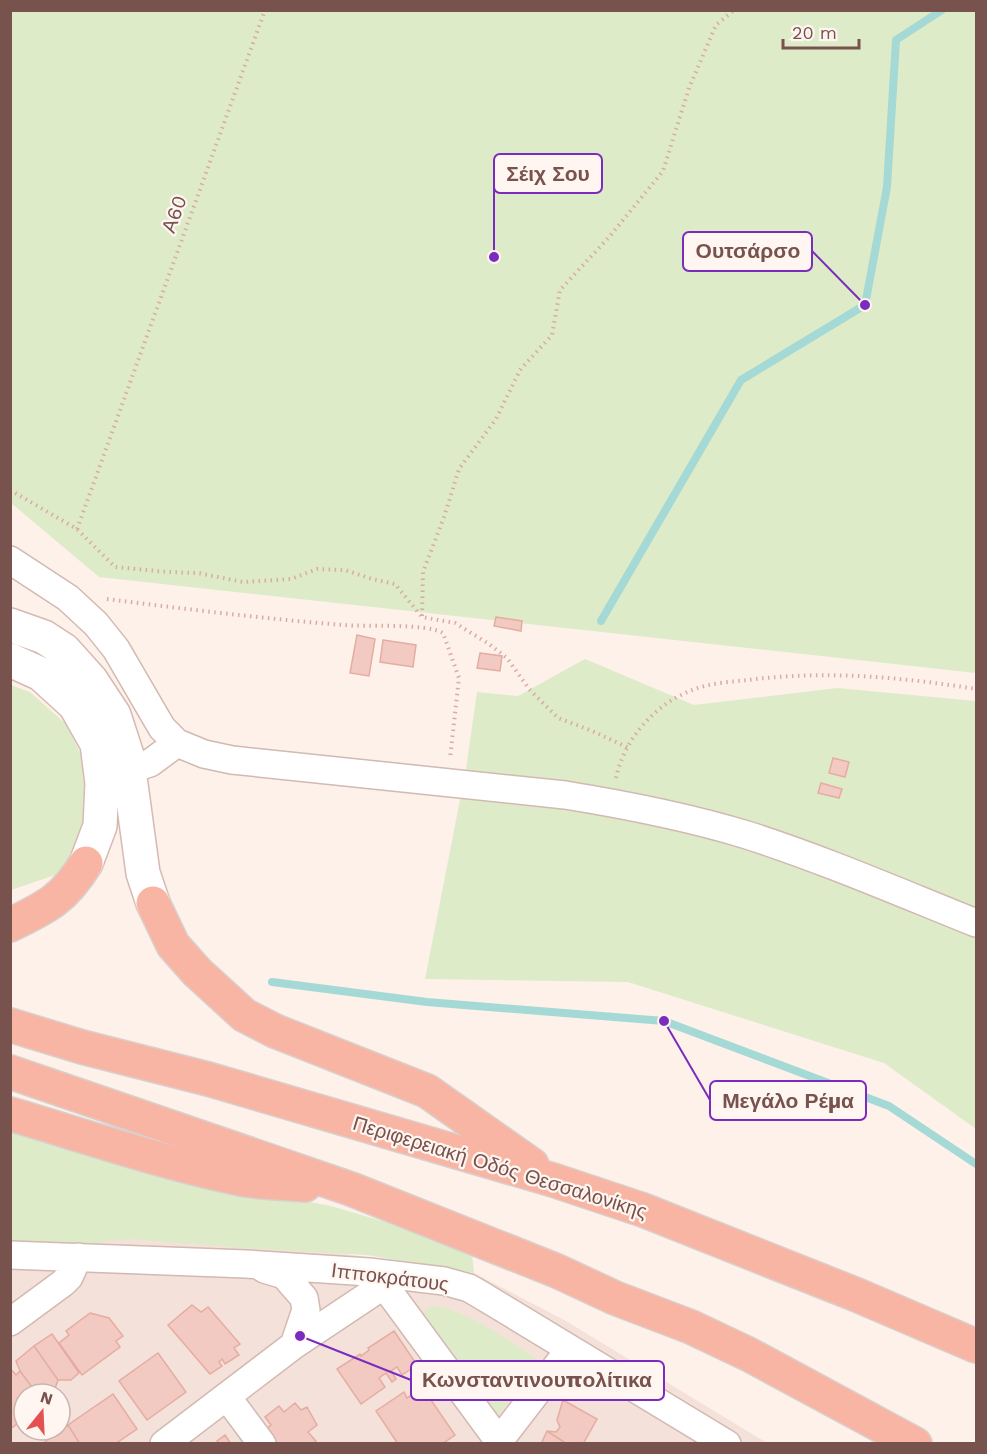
<svg xmlns="http://www.w3.org/2000/svg" width="987" height="1454" viewBox="0 0 987 1454" font-family="'Work Sans',sans-serif">
	<style>
		.residential { fill: #f4e1d9; fill-rule: evenodd }
		.green { fill: #deebc8 }
		.lines { fill: none; stroke-linecap: round; stroke-linejoin: round }
		.stream { stroke: #a4d9d5; stroke-width: 8 }
		.building { fill: #f2cac2; stroke: #e5aca2; stroke-width: 1.5 }
		.minor-casing { stroke: #d2b9b2; stroke-width: 30 }
		.secondary-casing { stroke: #d7b9b2; stroke-width: 36 }
		.trunk-casing { stroke: #d9cfcd; stroke-width: 36 }
		.path { stroke: #d8aca4; stroke-width: 4; stroke-dasharray: 1.5 4.5; stroke-linecap: butt }
		.minor { stroke: #fff; stroke-width: 27 }
		.secondary { stroke: #fff; stroke-width: 33 }
		.trunk { stroke: #f8b5a3; stroke-width: 33 }
		.labels { text-anchor: middle; stroke-width: 4.5; stroke-linejoin: round; paint-order: stroke }
		.street-label { font-size: 20px; fill: #78524d; stroke: #fff6f1 }
		.leader { fill: none; stroke: #7b2cbf; stroke-width: 2 }
		.callout-dot { fill: #7b2cbf; stroke: #fff6f1; stroke-width: 2 }
		.callout { fill: #fff6f1; stroke: #7b2cbf; stroke-width: 2 }
		.callout-label { font-size: 21px; text-anchor: middle; font-weight: bold; fill: #78524d }
	</style>
	<rect width="100%" height="100%" fill="#fdf1ea"/>
	<path class="residential" d="M11 1223 150 1225 474 1273 566 1321 767 1443 11 1444ZM24 1394H60V1430H24Z"/>
	<path class="green" d="M10 11H976V673L99 577 11 503Z
		M585 659 694 705 837 688 976 701V1129L884 1063 628 982 425 979 466 769 477 692 518 696Z
		M11 685 30 692 66 724 91 775 87 828 61 873 11 890Z
		M10 1124 246 1190 331 1206 423 1233 472 1253 474 1273 367 1255 243 1248 131 1239 107 1241 84 1247 11 1245Z
		M436 1306C465 1310 516 1344 540 1362L498 1415 422 1311Z"/>
	<g class="lines">
		<path class="stream" d="M601 621 741 380 865 305 887 187 896 40 942 10
			M272 982 427 1002 664 1021 889 1106 976 1164"/>
	</g>
	<path class="building" d="M496 617 522 621 521 631 494 626Z
		M357 635 375 639 369 676 350 673Z
		M383 640 416 645 413 667 380 662Z
		M480 653 502 656 500 671 477 668Z
		M833 758 849 762 845 777 829 773Z
		M821 783 842 789 839 798 818 793Z
		M192 1305 201 1312 208 1307 240 1344 234 1348 239 1355 225 1364 222 1359 219 1362 222 1366 210 1374 168 1325Z
		M90 1313 109 1318 123 1336 116 1341 120 1347 82 1375 59 1343 69 1335 66 1331Z
		M394 1331 417 1365 402 1375 397 1367 391 1371 396 1379 392 1382 386 1373 379 1378 385 1387 361 1404 337 1369 360 1354 361 1356 369 1350 368 1348Z
		M52 1334 79 1373 71 1380H58L34 1346Z
		M34 1346 58 1380 53 1394H37L20 1371 16 1361Z
		M158 1353 186 1392 147 1420 119 1381Z
		M10 1368 16 1375 20 1371 37 1394H24V1419L10 1429Z
		M422 1387 455 1435 442 1444H398L376 1411 404 1392 407 1398Z
		M113 1394 137 1429 115 1444H80L68 1425Z
		M563 1400 597 1419 583 1444H567L547 1431 556 1432 560 1427 557 1420Z
		M295 1403 301 1410 307 1407 317 1425 308 1432 316 1441 313 1444H271L262 1433 271 1425 265 1417 279 1406 284 1412Z
		M68 1425 80 1444H42Z
		M547 1431 567 1444H541Z
		M225 1435 231 1444H219L217 1441Z"/>
	<g class="lines">
		<defs>
			<path id="minor" d="M10 560 68 598 96 624 116 649 162 728 177 743 204 754 232 760 565 795C627 805 688 817 747 835 825 860 901 893 976 923
				M130 769 150 763 177 743
				M10 1255 246 1264 369 1272 444 1281 469 1288 481 1295 727 1444
				M264 1269 284 1275 304 1298 306 1310 294 1345
				M384 1285 501 1444
				M10 1322 63 1283 69 1277 78 1257
				M227 1397 262 1444
				M499 1441 570 1349
				M164 1444 294 1345 384 1285 399 1277"/>
			<path id="secondary" d="M10 625 44 637 64 650 91 680 114 715 127 755 143 873 153 903
				M10 660 41 674 75 705 97 744 102 783 100 826 86 863"/>
			<path id="trunk" d="M153 903 173 945 197 972 244 1015 275 1031 427 1091 532 1165
				M10 925C47 907 64 899 86 863
				M10 1025 82 1047 208 1079 553 1180 643 1210 857 1295 976 1346
				M10 1072 351 1189 557 1271 615 1298 691 1327 748 1354 915 1444
				M10 1114C88 1137 166 1164 246 1180 265 1183 286 1183 305 1185"/>
		</defs>
		<use href="#minor" class="minor-casing"/>
		<use href="#secondary" class="secondary-casing"/>
		<use href="#trunk" class="trunk-casing"/>
		<path class="path" d="M10 490 77 529 115 567 168 572 198 573 243 582 291 579 317 569 345 570 372 579 395 584 422 617 455 623 489 644 507 658 529 689 558 718 590 730 629 748
			M77 529 265 10
			M107 599C186 609 265 619 344 625 367 627 426 623 443 633L459 678 450 758
			M422 616 423 572 444 517 459 469 496 419 520 370 552 335 560 290 610 236 663 171 689 88 716 25 734 10
			M616 778C624 740 654 705 690 691 708 683 729 682 748 680 825 670 901 677 976 689"/>
		<use href="#minor" class="minor"/>
		<use href="#secondary" class="secondary"/>
		<use href="#trunk" class="trunk"/>
	</g>
	<g class="labels">
		<g class="street-label">
			<text transform="translate(174 214) rotate(-70)" y="7">Α60</text>
			<text transform="translate(500 1167) rotate(17)" y="7">Περιφερειακή Οδός Θεσσαλονίκης</text>
			<text transform="translate(390 1277) rotate(7)" y="7">Ιπποκράτους</text>
		</g>
	</g>
	<path class="leader" d="M494 257L494 173M865 305L812 251M664 1021L710 1100M300 1336L411 1380"/>
	<g class="callout-dot">
		<circle cx="494" cy="257" r="6"/>
		<circle cx="865" cy="305" r="6"/>
		<circle cx="664" cy="1021" r="6"/>
		<circle cx="300" cy="1336" r="6"/>
	</g>
	<g class="callout">
		<rect x="494" y="154" width="108" height="39" rx="6"/>
		<rect x="683" y="232" width="129" height="39" rx="6"/>
		<rect x="710" y="1081" width="156" height="39" rx="6"/>
		<rect x="411" y="1361" width="253" height="39" rx="6"/>
	</g>
	<g class="callout-label">
		<text x="548" y="181">Σέιχ Σου</text>
		<text x="748" y="258">Ουτσάρσο</text>
		<text x="788" y="1108">Μεγάλο Ρέμα</text>
		<text x="537" y="1387">Κωνσταντινουπολίτικα</text>
	</g>
	<rect width="987" height="1454" fill="none" stroke="#78524d" stroke-width="24"/>
	<g transform="translate(42 1412) rotate(18)"><circle r="28" fill="#fff6f1" stroke="#c9b4af" stroke-width="1.5"/>
	<path d="M0-4.5L10 22L0 15L-10 22Z" fill="#e55153"/>
	<text y="-9" font-size="16" font-weight="bold" text-anchor="middle" fill="#78524d">N</text>
	</g>
	<path d="M783 39v9h76v-9" fill="none" stroke="#78524d" stroke-width="3"/>
	<text x="792" y="39" font-size="18" fill="#78524d" stroke="#fff6f1" stroke-width="4.5" paint-order="stroke">20 m</text>
</svg>
